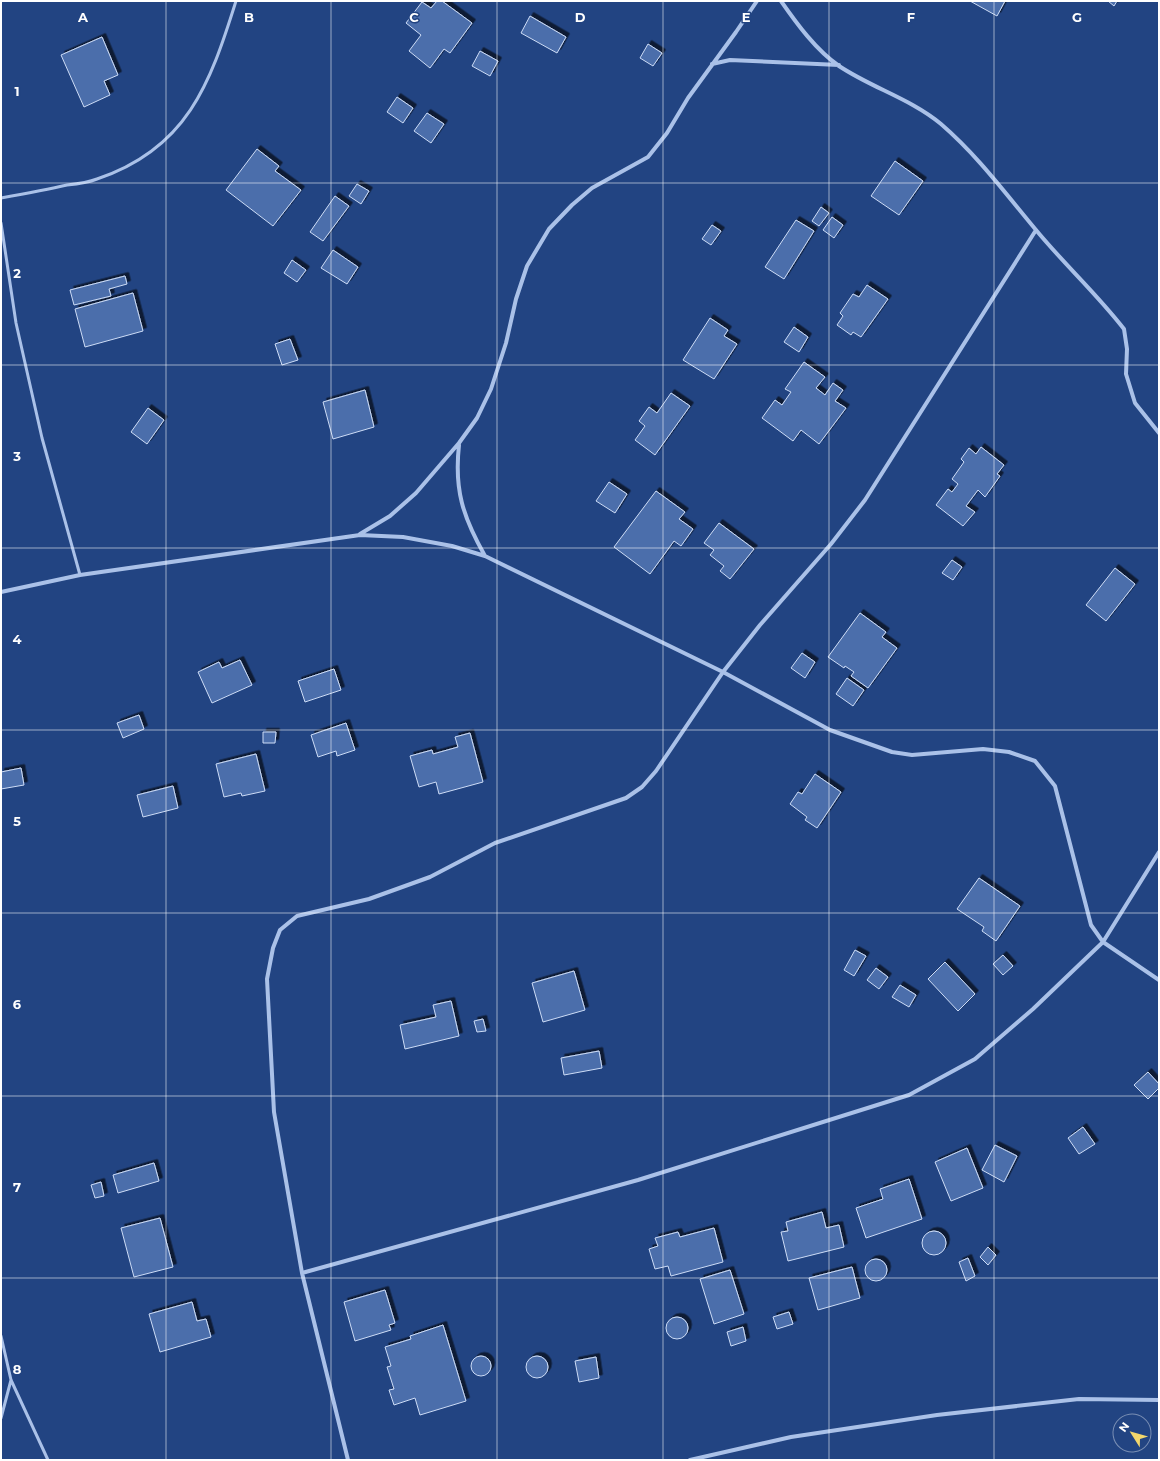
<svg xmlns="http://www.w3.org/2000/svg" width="1160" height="1461" viewBox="0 0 1160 1461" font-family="Montserrat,sans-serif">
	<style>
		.building { fill: #4b6eab; stroke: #cddcf6; filter: url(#shadow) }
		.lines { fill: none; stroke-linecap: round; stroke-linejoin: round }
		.service { stroke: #aac1e8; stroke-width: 3 }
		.minor { stroke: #aac1e8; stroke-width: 4 }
		.grid { fill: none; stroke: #fff; stroke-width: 1; stroke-opacity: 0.55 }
		.grid-label { font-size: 13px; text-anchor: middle; font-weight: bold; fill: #fff; stroke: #224482; stroke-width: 3; stroke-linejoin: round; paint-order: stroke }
	</style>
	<defs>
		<filter id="shadow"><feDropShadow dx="3.5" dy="-3.5" stdDeviation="0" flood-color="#0009"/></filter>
	</defs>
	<rect width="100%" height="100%" fill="#224482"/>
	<path class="building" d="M437 1H442L472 23 450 53 444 49 430 68 409 51 421 35 406 23 422 2 431 8Z
		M970 1H1005L997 16Z
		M1108 1H1117L1114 6Z
		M530 16 566 37 557 53 521 33Z
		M102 37 118 75 104 81 110 95 84 107 61 55Z
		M648 44 662 53 653 66 640 58Z
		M480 51 498 61 490 76 472 66Z
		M397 97 413 108 403 123 387 112Z
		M427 113 444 124 431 143 414 131Z
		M257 149 279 166 275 171 301 190 273 226 226 190Z
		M895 161 923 181 899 215 871 196Z
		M357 184 369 191 361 204 349 196Z
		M335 196 349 206 323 241 310 232Z
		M821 207 829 213 819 226 812 221Z
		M832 217 843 225 834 238 823 230Z
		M796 220 814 231 784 279 765 267Z
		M712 225 721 231 711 245 702 239Z
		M333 250 358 267 347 284 321 268Z
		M292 260 306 270 297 282 284 273Z
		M125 276 127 284 109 289 111 296 74 305 70 290Z
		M867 285 888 299 861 337 853 332 851 335 837 325 843 316 840 313 853 294 859 297Z
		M133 293 143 331 85 347 75 309Z
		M710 318 728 330 724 336 737 344 714 379 683 360Z
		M794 327 808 337 799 352 784 342Z
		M290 339 298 360 282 365 275 344Z
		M804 362 825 377 816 388 825 395 833 383 843 390 835 401 846 408 819 444 801 430 793 441 762 418 775 400 782 405 791 392 785 389Z
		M365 390 374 427 333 439 323 402Z
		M671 393 690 406 655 455 635 440 645 426 639 421 649 407 657 413Z
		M148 408 164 420 147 444 131 432Z
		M981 447 1004 465 997 474 1000 476 985 497 978 490 966 506 975 512 963 526 936 505 948 489 952 492 958 484 952 479 964 462 961 459 969 448 976 454Z
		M609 482 627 494 615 513 596 501Z
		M656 491 685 512 679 519 693 529 681 546 674 541 650 574 614 547Z
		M719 523 754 549 730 579 720 571 724 566 710 555 714 550 704 543Z
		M952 560 962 567 953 580 942 573Z
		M1115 568 1135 584 1106 621 1086 605Z
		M860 613 886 632 882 637 897 648 868 688 851 676 854 672 845 666 844 668 828 657Z
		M802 653 815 662 805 678 791 668Z
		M240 660 252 685 212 703 198 672 219 662 222 668Z
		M334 669 341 690 305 702 298 681Z
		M847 678 864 690 853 706 836 694Z
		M139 715 144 729 123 738 117 723Z
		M346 723 355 750 337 756 336 751 318 757 311 735Z
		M263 732H276L275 743H263Z
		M470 733 483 782 439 794 436 782 419 787 410 756 432 750 433 754 458 747 455 737Z
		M256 754 265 791 242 796 241 793 224 797 216 764Z
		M21 768 24 785 1 789V772Z
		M815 774 841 792 817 828 805 820 807 817 790 804 798 792 802 794Z
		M173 786 178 808 143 817 137 795Z
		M979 878 1020 906 996 941 982 931 984 927 957 909Z
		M855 950 866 956 854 976 844 970Z
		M1003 955 1013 966 1003 975 993 964Z
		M945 962 975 994 958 1011 928 979Z
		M876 968 888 977 879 989 867 980Z
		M574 971 585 1010 543 1022 532 983Z
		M900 985 916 995 909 1007 892 997Z
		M451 1001 459 1036 405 1049 400 1025 436 1017 433 1005Z
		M483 1019 486 1031 477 1032 474 1021Z
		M599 1051 602 1068 564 1075 561 1058Z
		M1148 1072 1159 1084V1088L1148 1099 1134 1085Z
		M1083 1127 1095 1144 1079 1154 1068 1138Z
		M995 1145 1017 1156 1004 1182 982 1170Z
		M967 1148 983 1188 951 1201 935 1162Z
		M154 1163 159 1181 118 1193 113 1175Z
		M909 1179 922 1219 866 1238 856 1208 883 1199 880 1189Z
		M101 1182 104 1196 95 1198 91 1185Z
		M822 1212 826 1228 839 1225 844 1247 788 1261 781 1232 788 1231 786 1222Z
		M160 1218 173 1267 134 1277 121 1228Z
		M714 1228 723 1262 671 1276 668 1266 655 1269 649 1249 658 1246 655 1238 678 1232 680 1237Z
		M922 1243a12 12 0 1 1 24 0a12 12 0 1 1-24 0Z
		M988 1247 996 1255 988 1265 980 1257Z
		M968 1258 975 1276 966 1281 959 1262Z
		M865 1270a11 11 0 1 1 22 0a11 11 0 1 1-22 0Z
		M852 1267 860 1298 818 1310 809 1278Z
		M730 1270 744 1314 714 1324 700 1279Z
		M385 1290 395 1323 389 1325 391 1330 355 1341 344 1302Z
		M192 1302 197 1321 206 1319 211 1337 160 1352 149 1314Z
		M789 1312 793 1324 777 1329 773 1317Z
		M666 1328a11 11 0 1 1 22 0a11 11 0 1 1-22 0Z
		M443 1325 466 1401 420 1415 415 1398 394 1405 389 1390 394 1389 387 1367 391 1366 385 1347 411 1339 410 1336Z
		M743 1327 746 1341 731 1346 727 1332Z
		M471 1366a10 10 0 1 1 20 0a10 10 0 1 1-20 0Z
		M526 1367a11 11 0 1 1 22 0a11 11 0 1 1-22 0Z
		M596 1357 599 1378 579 1382 575 1361Z"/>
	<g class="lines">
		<path class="service" d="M1 198C23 194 45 190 67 185 77 184 87 183 97 179 187 149 210 84 236 1
			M1 223 16 323 42 438 80 575
			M1 1336 11 1380 48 1460
			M1 1418 11 1380"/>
		<path class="minor" d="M781 1C797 24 816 50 839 66 872 88 911 99 941 124 978 156 1005 193 1036 230 1064 264 1097 294 1124 329L1127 349 1126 374 1135 403 1159 433
			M712 64 730 60 839 65
			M459 445C454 490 463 517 485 556
			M360 534 390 516 416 493 459 443 477 418 491 389 506 343 516 299 527 266 549 229 572 205 592 188 648 157 667 133 688 98 736 32 757 1
			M1 592 80 575 360 535 403 537 452 546 485 556 723 672 830 730 892 752 912 755 983 749 1009 752 1035 761 1055 786 1091 925 1103 942 1159 980
			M302 1273 638 1180 909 1095 975 1059 1033 1009 1103 942 1159 852
			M348 1460 302 1273 274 1112 267 979 273 948 280 930 297 916 369 899 430 877 495 843 626 798 642 787 656 771 723 672 760 625 831 544 865 500 1036 230
			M690 1460 791 1437 937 1415 1079 1399 1159 1400"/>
	</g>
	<path class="grid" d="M166 1V1460M331 1V1460M497 1V1460M663 1V1460M829 1V1460M994 1V1460M1 183H1159M1 365H1159M1 548H1159M1 730H1159M1 913H1159M1 1096H1159M1 1278H1159"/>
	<g class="grid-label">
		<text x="83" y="22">A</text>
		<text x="249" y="22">B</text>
		<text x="414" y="22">C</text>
		<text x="580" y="22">D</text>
		<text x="746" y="22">E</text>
		<text x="911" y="22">F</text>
		<text x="1077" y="22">G</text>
		<text x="17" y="96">1</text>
		<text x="17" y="278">2</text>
		<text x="17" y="461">3</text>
		<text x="17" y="644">4</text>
		<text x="17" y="826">5</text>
		<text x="17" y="1009">6</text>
		<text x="17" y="1192">7</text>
		<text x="17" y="1374">8</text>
	</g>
	<rect width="1160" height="1461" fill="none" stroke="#ffffff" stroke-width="4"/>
	<g transform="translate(1132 1433) rotate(307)"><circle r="19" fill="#224482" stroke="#7a8fb4"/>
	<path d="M0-3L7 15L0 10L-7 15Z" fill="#f3d76c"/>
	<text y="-6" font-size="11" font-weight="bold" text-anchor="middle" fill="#ffffff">N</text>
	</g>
</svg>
